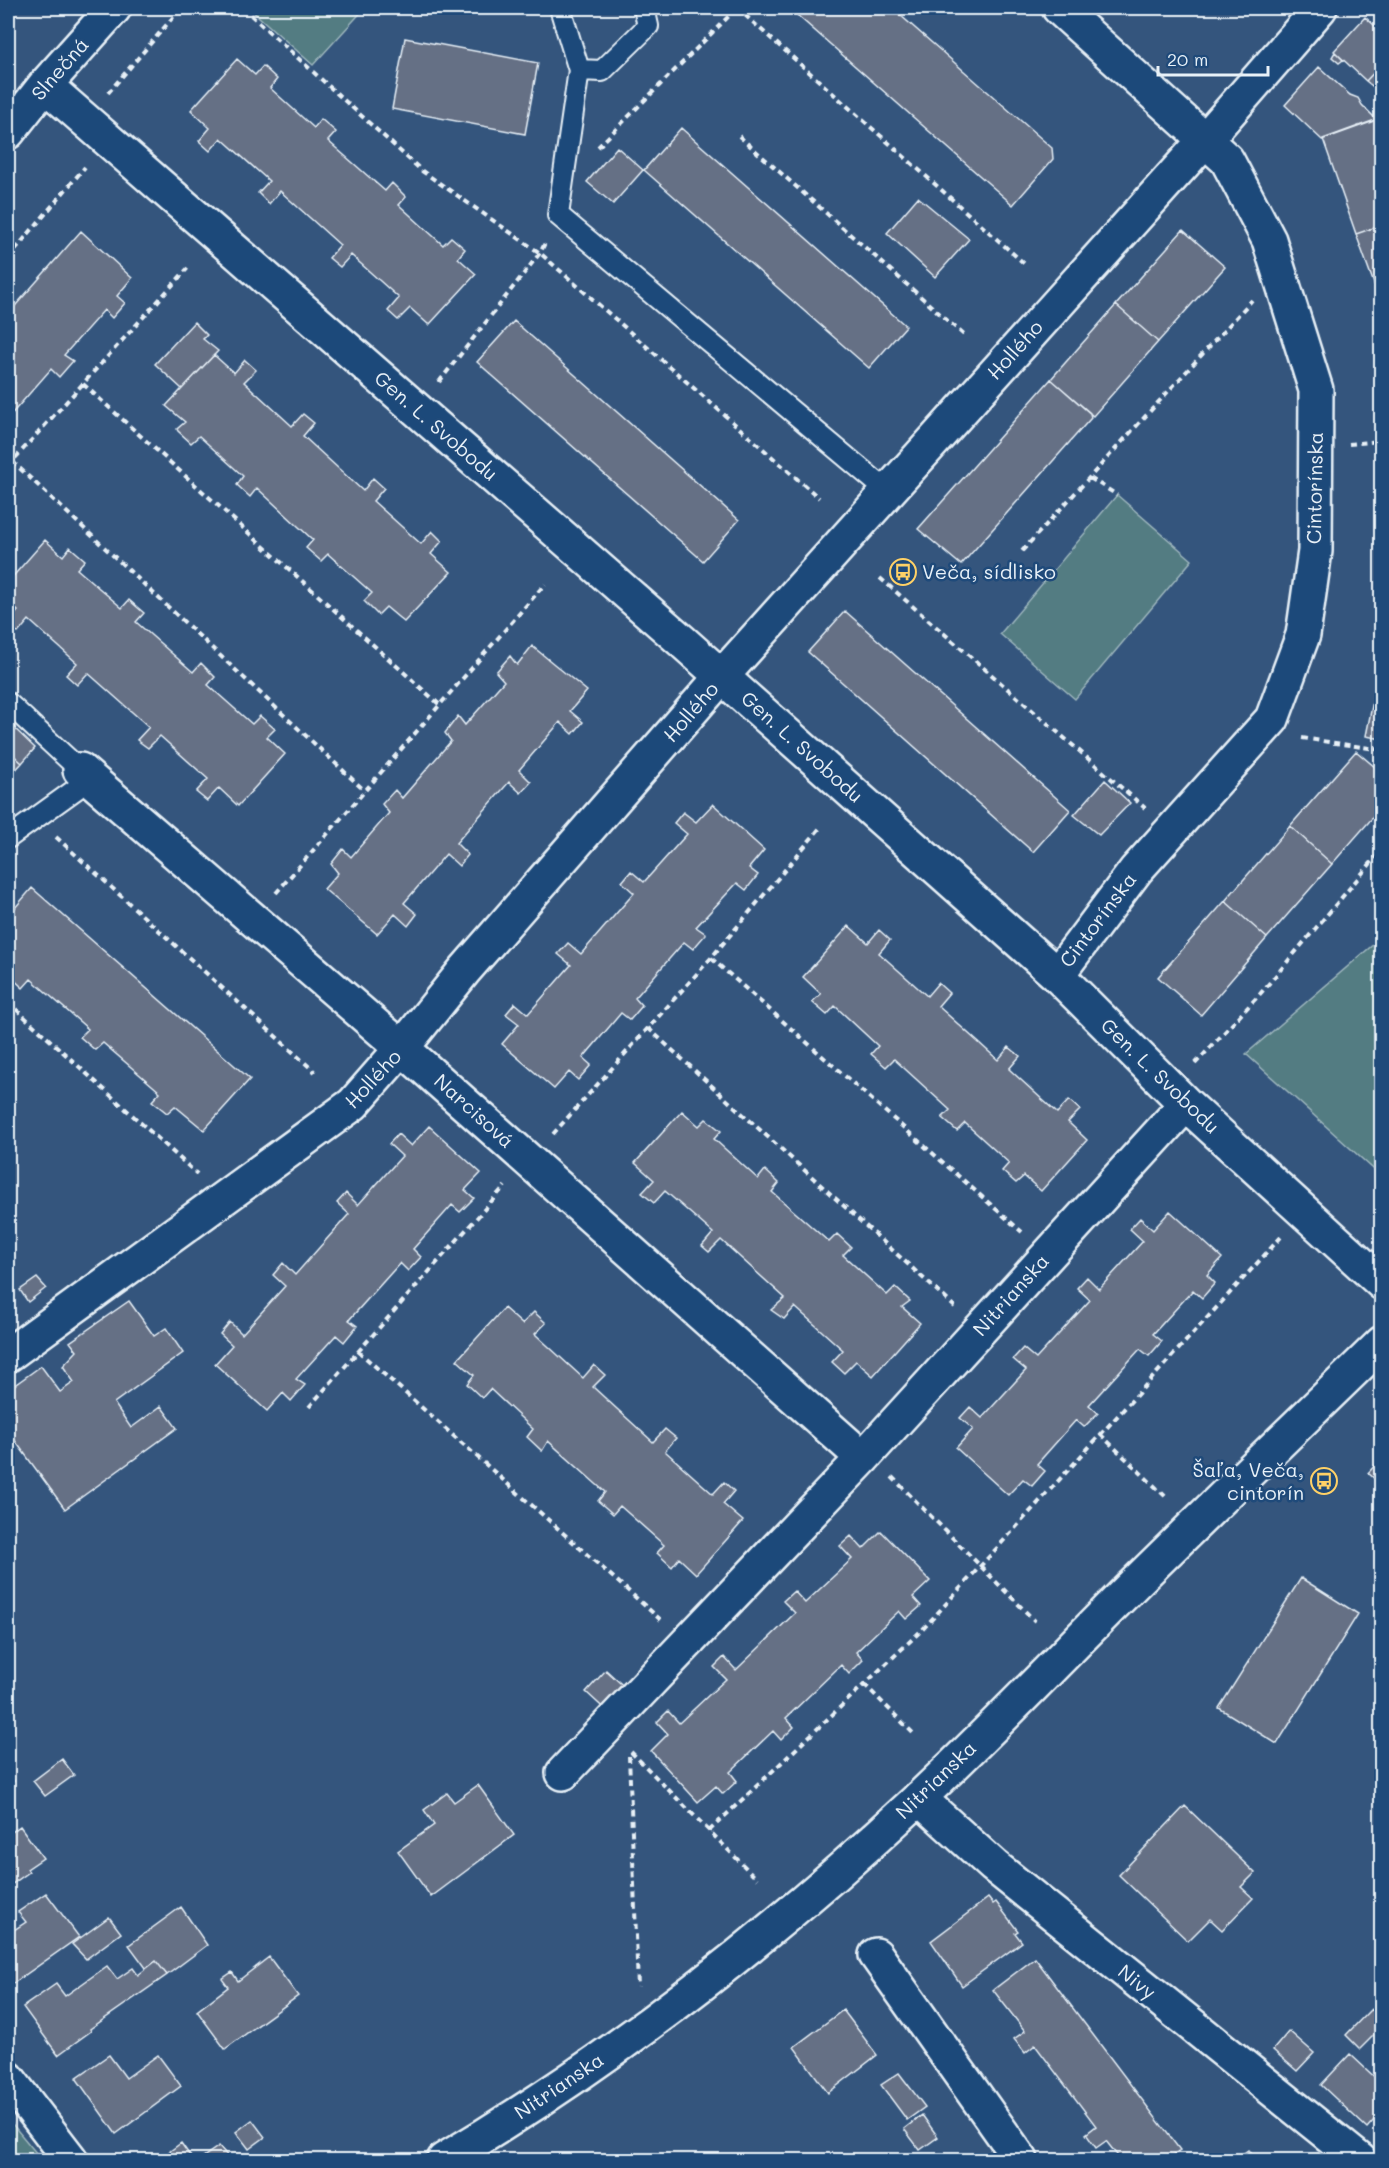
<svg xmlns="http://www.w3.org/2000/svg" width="1389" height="2168" viewBox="0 0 1389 2168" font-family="Mali,sans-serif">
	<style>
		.green { fill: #527b82; stroke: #9db6bd; stroke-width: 1.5 }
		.building { fill: #656f85; stroke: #e8f1f8; stroke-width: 1.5 }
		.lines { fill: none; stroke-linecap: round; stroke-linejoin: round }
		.lane-casing { stroke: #e8f1f8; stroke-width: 24 }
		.street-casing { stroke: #e8f1f8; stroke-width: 38 }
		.primary-casing { stroke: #e8f1f8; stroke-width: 38 }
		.path { stroke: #e8f1f8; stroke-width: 4; stroke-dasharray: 6 4.5; stroke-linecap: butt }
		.lane { stroke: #1f4a7a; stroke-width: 20 }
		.street { stroke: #1f4a7a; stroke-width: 33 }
		.primary { stroke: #1f4a7a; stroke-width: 33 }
		.labels { text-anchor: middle; stroke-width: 5; stroke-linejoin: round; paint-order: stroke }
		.street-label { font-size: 20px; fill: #e8f1f8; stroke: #1f4a7a }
		.poi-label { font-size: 20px; fill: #e8f1f8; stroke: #1f4a7a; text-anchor: start }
	</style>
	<rect width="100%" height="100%" fill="#34557d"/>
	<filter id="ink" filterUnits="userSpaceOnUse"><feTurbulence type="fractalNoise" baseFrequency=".0167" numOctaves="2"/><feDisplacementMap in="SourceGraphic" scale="12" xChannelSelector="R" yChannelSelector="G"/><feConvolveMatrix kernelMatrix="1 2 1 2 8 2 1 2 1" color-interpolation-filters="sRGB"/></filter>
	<g filter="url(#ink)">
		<path class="green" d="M249 8H365L313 65Z
			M1117 495 1192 560 1075 699 1000 634Z
			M1381 938V1176L1246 1054Z
			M8 2119 42 2160H8Z"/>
		<path class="building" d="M789 8H892L1052 148 1053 159 1013 205Z
			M1365 17 1382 32V64L1366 81 1334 51Z
			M405 38 538 63 525 134 392 109Z
			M1335 52 1343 60 1339 63 1332 57Z
			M237 59 255 75 263 66 277 79 270 88 314 128 321 119 336 132 328 141 385 191 392 183 406 197 399 205 443 245 451 237 465 249 458 258 476 274 429 325 410 308 398 320 388 311 399 298 351 255 340 267 329 258 340 245 280 191 269 204 258 193 269 181 221 138 210 151 199 141 210 128 191 110Z
			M1382 64V94L1366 81Z
			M1319 67 1350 95 1358 98 1362 105 1377 120 1322 140 1285 105Z
			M1375 120 1382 137V225L1356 234 1323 139Z
			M681 128 906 326 869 368 644 170Z
			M617 147 643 170 613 204 587 182Z
			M918 197 969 239 935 277 887 233Z
			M1382 225V306L1356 234Z
			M1183 230 1225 267 1158 342 1116 305Z
			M81 231 132 278 117 296 125 303 112 318 104 310 64 355 73 361 59 377 51 369 8 418V314Z
			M1116 305 1158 342 1093 416 1051 379Z
			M514 321 739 520 703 561 477 362Z
			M194 322 207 335 203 339 218 351 182 389 155 364Z
			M214 355 234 373 245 360 256 370 244 382 292 426 303 414 314 423 303 436 363 491 373 478 384 488 373 501 421 544 432 531 442 541 431 554 451 572 404 622 386 607 378 615 364 601 372 593 328 554 321 561 306 548 313 540 257 488 250 497 237 485 243 476 199 436 191 443 178 431 177 429 185 422 166 406Z
			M1051 379 1090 413 1091 418 961 565 918 529Z
			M45 540 63 556 70 547 85 560 77 569 122 608 129 600 144 613 136 622 193 672 201 663 215 677 208 685 252 724 260 716 275 729 267 737 285 754 238 806 219 788 207 801 196 792 208 779 160 736 148 748 137 740 149 727 88 673 77 685 66 675 77 663 29 620 18 633 8 623 18 611 8 601V582Z
			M845 611 1070 810 1033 852 808 652Z
			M532 646 587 691 570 711 583 722 573 734 560 722 519 770 531 782 521 793 509 782 456 843 468 855 459 866 446 854 404 903 417 914 408 926 395 914 377 934 324 889 338 873 331 864 343 849 351 857 389 813 382 804 395 790 402 798 451 741 445 733 458 716 465 725 504 681 496 672 510 656 517 665Z
			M1382 656V739L1366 736Z
			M10 724 35 748 22 763 8 750V727Z
			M8 750 22 763 10 776 8 774Z
			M1356 751 1382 773V807L1332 864 1290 826Z
			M1105 780 1130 803 1099 835 1074 815Z
			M713 804 764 850 749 868 758 875 746 890 737 883 696 927 706 934 693 949 684 942 635 998 642 1006 630 1020 621 1013 583 1058 591 1065 578 1080 569 1072 554 1089 502 1044 519 1024 506 1014 515 1003 528 1014 571 965 558 954 568 943 581 954 634 893 622 882 631 871 644 882 687 834 674 823 683 812 696 822Z
			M1290 826 1332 864 1267 938 1225 901Z
			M32 888 250 1079 204 1130 175 1106 167 1113 152 1101 160 1092 103 1043 95 1050 80 1037 88 1029 31 979 23 988 8 974 15 966 8 959V916Z
			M1225 901 1267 938 1201 1015 1158 977Z
			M849 926 868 943 879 930 890 940 879 953 927 996 938 983 949 993 938 1006 998 1060 1009 1047 1020 1056 1009 1069 1057 1113 1069 1100 1080 1110 1068 1122 1087 1140 1041 1191 1024 1176 1016 1183 1002 1171 1009 1163 965 1123 957 1131 942 1118 950 1110 894 1059 886 1067 871 1054 878 1046 835 1006 827 1015 812 1002 821 994 803 977Z
			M682 1111 699 1126 706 1119 721 1131 714 1139 758 1179 765 1170 779 1183 772 1192 829 1242 837 1234 851 1247 843 1255 887 1295 895 1287 910 1301 902 1307 920 1323 873 1376 856 1361 844 1373 832 1362 843 1350 795 1307 784 1319 771 1310 785 1298 721 1240 709 1252 702 1246 713 1233 665 1191 654 1203 642 1193 654 1180 635 1163Z
			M429 1126 481 1173 465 1190 474 1198 460 1212 452 1205 413 1249 421 1257 408 1271 400 1263 349 1320 357 1326 344 1342 336 1335 296 1379 305 1385 291 1401 283 1393 267 1411 215 1364 232 1345 220 1334 230 1322 242 1334 285 1286 273 1275 283 1263 295 1275 349 1214 337 1203 346 1193 358 1205 402 1156 389 1144 398 1134 411 1146Z
			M1170 1211 1222 1258 1207 1275 1215 1283 1202 1298 1193 1290 1153 1334 1162 1341 1149 1356 1140 1349 1089 1405 1098 1413 1084 1427 1076 1420 1037 1464 1045 1471 1032 1486 1023 1479 1008 1495 956 1448 973 1429 960 1418 970 1407 982 1418 1026 1370 1013 1359 1023 1348 1036 1359 1090 1300 1077 1288 1087 1277 1099 1289 1143 1241 1130 1229 1140 1218 1153 1230Z
			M37 1278 46 1288 28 1302 20 1290Z
			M129 1301 154 1336 166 1328 183 1353 114 1403 131 1428 161 1406 177 1428 65 1509 8 1431V1388L9 1389 41 1366 60 1392 74 1382 63 1366 77 1351 70 1342Z
			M504 1308 522 1324 534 1312 546 1323 535 1334 583 1378 594 1365 605 1375 593 1387 653 1442 665 1429 671 1434 676 1438 665 1451 713 1494 724 1482 734 1491 723 1504 743 1521 696 1574 679 1558 672 1567 657 1553 664 1545 620 1506 613 1514 598 1501 605 1492 548 1441 542 1451 527 1437 533 1429 490 1389 482 1398 467 1384 474 1375 457 1360Z
			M1382 1458V1485L1368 1473Z
			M881 1531 930 1581 913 1597 921 1606 906 1619 899 1611 856 1652 863 1660 849 1674 841 1665 786 1718 794 1727 781 1740 773 1731 730 1772 737 1781 723 1794 716 1786 698 1802 651 1751 668 1734 657 1722 668 1711 679 1723 726 1679 714 1667 724 1657 736 1670 795 1613 783 1601 794 1591 805 1603 852 1559 840 1546 851 1536 863 1549Z
			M1301 1578 1358 1614 1277 1744 1219 1708Z
			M606 1670 632 1694 611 1715 586 1692Z
			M62 1759 74 1775 45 1796 33 1781Z
			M8 1771 14 1781 8 1786Z
			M478 1785 514 1835 431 1897 398 1851 434 1825 424 1810 447 1793 454 1802Z
			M1185 1806 1255 1873 1241 1887 1253 1898 1222 1930 1210 1919 1188 1941 1119 1875Z
			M20 1826 43 1858 27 1869 29 1872 8 1887V1835Z
			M46 1893 79 1937 8 1987V1934L26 1922 18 1912Z
			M988 1898 993 1904 996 1902 1018 1931 1015 1933 1022 1942 962 1986 931 1941Z
			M181 1907 207 1945 167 1975 156 1961 146 1968 129 1945Z
			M109 1917 121 1933 86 1959 72 1944Z
			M269 1957 298 1996 225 2049 197 2011 228 1987 222 1979 232 1972 238 1981Z
			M1035 1958 1180 2150 1166 2160H1121L1106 2141 1096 2148 1086 2134 1096 2126 1035 2045 1025 2053 1014 2039 1025 2031 993 1990Z
			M156 1961 167 1975 90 2029 91 2031 58 2055 23 2007 56 1984 65 1996 107 1966 117 1979 133 1968 138 1975Z
			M1371 2009 1382 2019V2027L1360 2049 1346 2035Z
			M843 2010 877 2055 828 2093 794 2047Z
			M1289 2031 1314 2053 1297 2071 1273 2050Z
			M1350 2054 1382 2084V2111L1367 2128 1321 2085Z
			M109 2055 126 2078 158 2055 181 2086 116 2134 76 2078Z
			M899 2073 925 2107 907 2120 881 2085Z
			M922 2115 938 2137 920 2150 904 2129Z
			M252 2120 265 2137 249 2149 236 2132Z
			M181 2143 193 2160H158Z
			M219 2146 231 2160H199Z
			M1248 2150 1255 2160H1234Z"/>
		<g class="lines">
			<defs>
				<path id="lane" d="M560 8 579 70 558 215 887 491
					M579 70 602 71 648 26 644 8
					M8 703 80 770
					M8 838 90 779"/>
				<path id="street" d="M45 85 683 642 1057 975 1186 1104 1382 1283
					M8 132 45 85 114 8
					M80 770 402 1048 863 1458
					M1057 975 1136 870 1272 719 1303 635 1315 551 1316 390 1269 240 1227 160 1059 8
					M8 1355 353 1104 402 1048 464 971 722 676 1205 140 1320 8
					M563 1773 863 1458 1186 1104
					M919 1798 994 1866 1360 2160
					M876 1955 1021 2160
					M8 2078 71 2160"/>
				<path id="primary" d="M444 2160C614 2059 772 1936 917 1800 990 1732 1059 1659 1130 1588 1213 1506 1298 1425 1382 1343"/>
			</defs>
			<use href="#lane" class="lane-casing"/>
			<use href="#street" class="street-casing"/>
			<use href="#primary" class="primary-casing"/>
			<path class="path" d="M243 8 422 171 540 253 819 498
				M737 8 1027 266
				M108 93 181 8
				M739 136 965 336
				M598 147 737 8
				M8 258 85 167
				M439 382 540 253 545 243
				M83 384 440 705
				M1349 444 1382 441
				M12 461 365 791
				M8 466 188 268
				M1090 478 1117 495
				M1022 551 1252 300
				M880 578 1145 808
				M1302 738 1382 750
				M56 837 315 1072
				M276 893 545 584
				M711 958 1022 1232
				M8 1002 197 1174
				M648 1028 955 1307
				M1195 1064 1260 994 1382 850
				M553 1134 711 958 820 828
				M358 1351 661 1620
				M309 1407 505 1186
				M1100 1434 1166 1497
				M892 1477 1035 1621
				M864 1684 915 1735
				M631 1752 757 1879
				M629 1756 638 1987
				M709 1831 923 1629 1281 1237"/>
			<use href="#lane" class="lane"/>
			<use href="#street" class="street"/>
			<use href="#primary" class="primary"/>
		</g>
	</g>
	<defs>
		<symbol id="bus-ring" viewBox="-11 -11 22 22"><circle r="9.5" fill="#1f4a7a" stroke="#ffd166" stroke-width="1.5"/><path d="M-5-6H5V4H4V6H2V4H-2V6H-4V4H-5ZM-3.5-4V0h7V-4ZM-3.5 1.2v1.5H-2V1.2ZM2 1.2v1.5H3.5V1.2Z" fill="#ffd166"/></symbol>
	</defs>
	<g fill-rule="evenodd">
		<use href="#bus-ring" x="888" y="557" width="30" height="30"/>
		<use href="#bus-ring" x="1309" y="1466" width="30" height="30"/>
	</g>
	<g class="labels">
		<g class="street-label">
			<text transform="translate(60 69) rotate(-49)" y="7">Slnečná</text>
			<text transform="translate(1015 350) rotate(-48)" y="7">Hollého</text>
			<text transform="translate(436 426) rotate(41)" y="7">Gen. L. Svobodu</text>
			<text transform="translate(1315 488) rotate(-89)" y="7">Cintorínska</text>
			<text transform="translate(691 712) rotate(-49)" y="7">Hollého</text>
			<text transform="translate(802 747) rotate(42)" y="7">Gen. L. Svobodu</text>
			<text transform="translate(1098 920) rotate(-53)" y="7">Cintorínska</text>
			<text transform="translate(1160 1076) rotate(44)" y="7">Gen. L. Svobodu</text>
			<text transform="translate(373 1079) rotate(-47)" y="7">Hollého</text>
			<text transform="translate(474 1111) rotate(42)" y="7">Narcisová</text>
			<text transform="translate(1011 1295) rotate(-48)" y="7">Nitrianska</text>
			<text transform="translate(936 1780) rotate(-44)" y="7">Nitrianska</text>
			<text transform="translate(1137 1982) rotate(39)" y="7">Nivy</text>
			<text transform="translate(559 2086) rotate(-34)" y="7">Nitrianska</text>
		</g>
		<g class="poi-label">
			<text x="922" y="579">Veča, sídlisko</text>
			<text x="1304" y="1477" text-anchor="end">Šaľa, Veča,<tspan x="1304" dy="23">cintorín</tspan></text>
		</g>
	</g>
	<rect width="1389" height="2168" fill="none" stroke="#1f4a7a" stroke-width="30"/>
	<rect x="15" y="15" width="1359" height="2138" fill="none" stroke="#e8f1f8" stroke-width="2" filter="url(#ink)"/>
	<path d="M1158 66v9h110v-9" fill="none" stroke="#e8f1f8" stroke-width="3"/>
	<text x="1167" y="66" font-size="18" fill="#e8f1f8" stroke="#1f4a7a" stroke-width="4.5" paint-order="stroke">20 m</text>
</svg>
